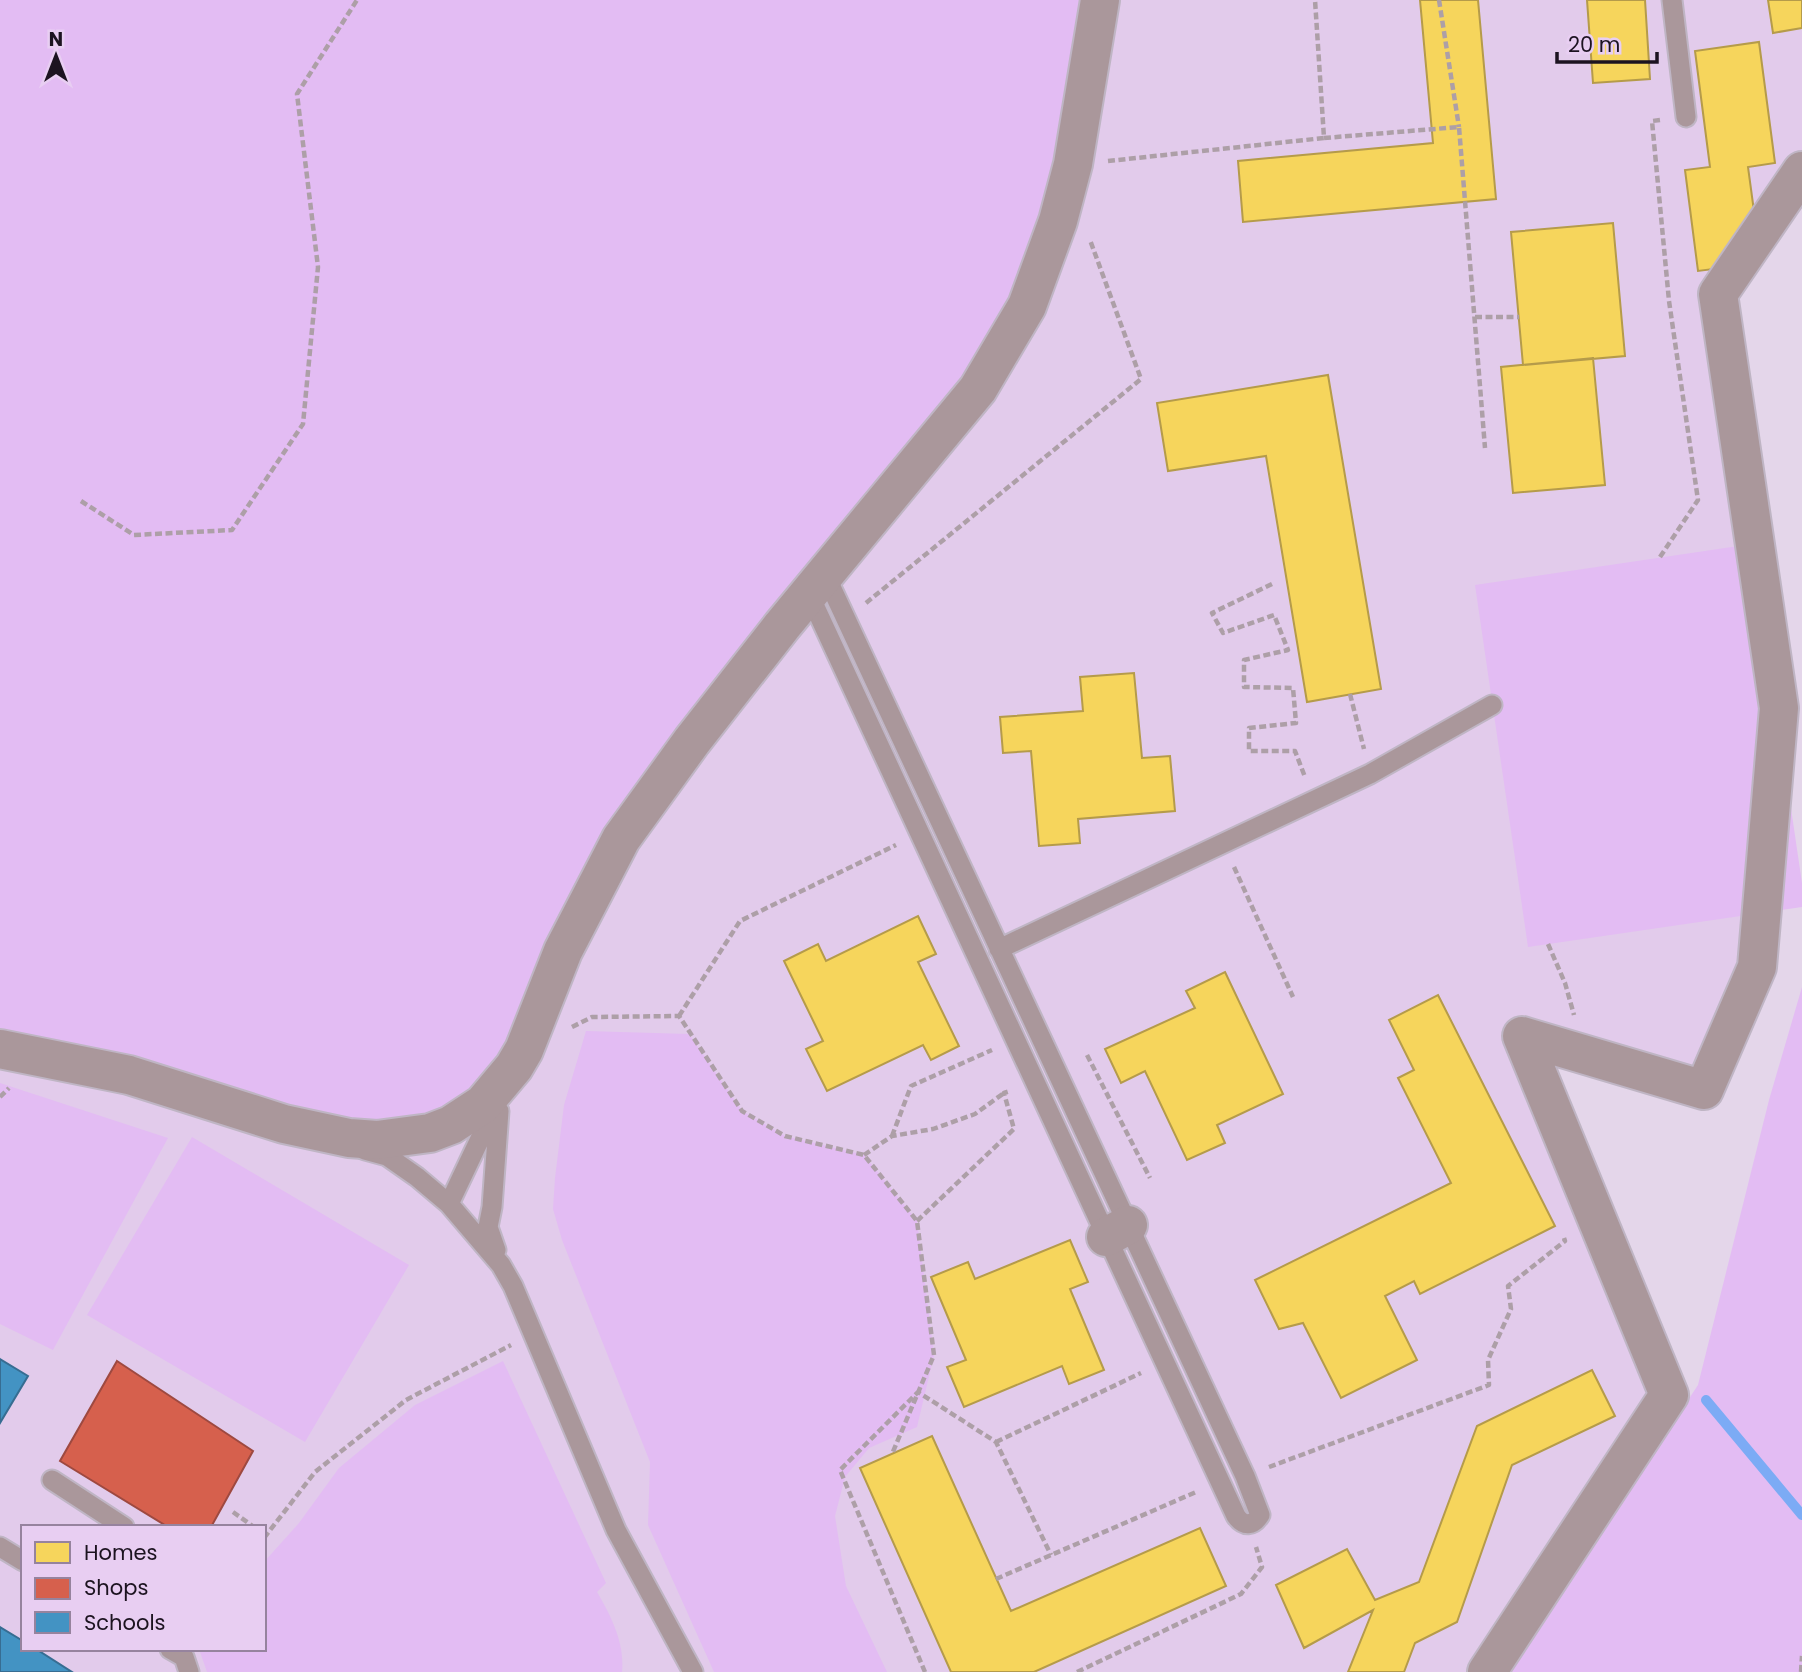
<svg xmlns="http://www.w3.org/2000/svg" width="1802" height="1672" viewBox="0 0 1802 1672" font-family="Poppins,sans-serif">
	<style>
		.built { fill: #e2cbeb; fill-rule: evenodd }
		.green { fill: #e3bcf3 }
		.homes { fill: #f6d55c; stroke: #b59b4a; stroke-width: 2 }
		.shops { fill: #d6604d; stroke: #9e4940; stroke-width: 2 }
		.schools { fill: #4393c3; stroke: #376d92; stroke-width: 2 }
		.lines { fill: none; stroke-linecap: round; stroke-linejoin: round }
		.stream { stroke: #7cabf5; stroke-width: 10 }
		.lane-casing { stroke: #bfb5c4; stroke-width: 23 }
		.street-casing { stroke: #bfb5c4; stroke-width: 42 }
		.path { stroke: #ad9fa7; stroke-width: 4.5; stroke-dasharray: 7 3.5; stroke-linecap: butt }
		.lane { stroke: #aa979b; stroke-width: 19 }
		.street { stroke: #aa979b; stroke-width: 38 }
	</style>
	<rect width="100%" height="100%" fill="#e4d6ea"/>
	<path class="built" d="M1100 0H1802V171L1718 294 1779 708 1757 967 1704 1090 1523 1036 1669 1395 1487 1672H0V1049ZM23 1527H264V1649H23Z"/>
	<path class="green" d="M0 0H1100L1027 306 692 741 514 1067 403 1138 0 1049Z
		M1752 544 1802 883V907L1528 947 1475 585Z
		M1802 987V1672H1508L1698 1385 1769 1100Z
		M586 1031 689 1034 742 1111 785 1136 864 1155 917 1221 934 1355 917 1427 869 1448 845 1477 835 1516 846 1586 887 1672H714L648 1525 650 1462 562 1240 553 1209 555 1178 564 1105Z
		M0 1083 168 1138 53 1350 0 1324Z
		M192 1137 409 1265 305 1442 87 1315Z
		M503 1361 606 1583 597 1592C611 1616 625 1643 622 1672H207L199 1649H264V1562L299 1523 339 1468 415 1405Z"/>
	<path class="homes" d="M1420 0H1478L1496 199 1243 222 1238 161 1433 143Z
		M1587 0H1645L1650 79 1593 83Z
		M1768 0H1802V28L1773 33Z
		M1759 42 1775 163 1748 167 1761 263 1698 271 1685 170 1710 167 1695 51Z
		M1613 223 1625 356 1523 365 1511 232Z
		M1593 358 1605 485 1513 493 1501 367Z
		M1328 375 1381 689 1307 702 1266 456 1168 471 1157 403Z
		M1134 673 1142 758 1170 756 1175 811 1078 819 1080 843 1039 846 1031 751 1003 753 1000 717 1083 711 1080 677Z
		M918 916 936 954 918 962 959 1046 931 1060 923 1045 827 1091 806 1049 823 1041 784 961 818 944 826 961Z
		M1225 972 1283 1094 1217 1125 1225 1143 1187 1160 1145 1071 1121 1083 1105 1049 1195 1008 1186 991Z
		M1438 995 1555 1226 1420 1294 1414 1281 1385 1296 1417 1360 1341 1398 1303 1323 1279 1329 1255 1280 1451 1183 1398 1078 1414 1070 1389 1020Z
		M1070 1240 1088 1282 1070 1289 1104 1370 1069 1384 1062 1366 964 1407 947 1367 966 1360 931 1277 968 1262 975 1279Z
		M1592 1370 1615 1416 1512 1465 1457 1622 1415 1643 1404 1672H1348L1373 1610 1304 1648 1276 1585 1347 1549 1375 1600 1419 1582 1477 1426Z
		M932 1436 1011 1611 1200 1528 1226 1586 1034 1672H951L860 1468Z"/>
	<path class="shops" d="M117 1361 253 1451 211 1527H168L60 1461Z"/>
	<path class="schools" d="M0 1359 28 1376 0 1423Z
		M0 1627 23 1641V1649H36L72 1672H0Z"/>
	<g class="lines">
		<path class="stream" d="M1706 1400 1802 1515"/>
		<defs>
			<path id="lane" d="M1672 0 1686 117
				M809 594 1236 1516C1244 1527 1253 1526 1260 1515L1245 1476 825 574
				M999 949 1370 774 1492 705
				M365 1150 387 1156 417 1177 449 1204 501 1265 513 1286 616 1530 693 1672
				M449 1204 497 1103
				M496 1250 488 1227 492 1207 499 1111
				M52 1480 124 1527
				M0 1547 23 1561
				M170 1649 184 1657 189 1672"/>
			<path id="street" d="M0 1049 129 1075 284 1124 349 1138 377 1140 430 1133 451 1125 483 1104 514 1067 524 1050 563 951 621 839 692 741 782 626 978 389 1027 306 1058 221 1073 164 1100 0
				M1106 1237 1128 1225
				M1487 1672 1669 1395 1522 1036 1704 1090 1757 967 1779 708 1718 294 1802 171"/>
		</defs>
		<use href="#lane" class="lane-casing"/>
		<use href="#street" class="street-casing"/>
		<path class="path" d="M1439 0 1459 127
			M1324 138 1459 127 1485 448
			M1108 161 1324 138 1315 0
			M1475 317H1519
			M81 501 134 535 232 530 303 424 318 267 297 94 357 0
			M1660 557 1698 500 1669 301 1652 121 1660 120
			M1272 584 1212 613 1223 633 1274 615 1288 650 1244 660V687L1293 688 1296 723 1249 728V751H1295L1305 777
			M866 603 1141 379 1090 240
			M1350 694 1364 749
			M1234 867 1293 997
			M1548 944 1565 983 1574 1015
			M679 1016 740 921 896 845
			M572 1027 592 1017 679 1016 742 1111 785 1136 864 1155 917 1221 934 1355 892 1454
			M1087 1055 1150 1178
			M0 1097 9 1088
			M892 1136 911 1086 992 1050
			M864 1155 892 1136 933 1129 975 1114 1004 1093
			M917 1221 1014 1129 1004 1093 1010 1091
			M996 1442 1141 1373
			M1269 1467 1489 1385 1488 1360 1511 1309 1508 1286 1565 1241 1564 1238
			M233 1512 254 1527
			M264 1538 315 1472 406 1400 511 1345
			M996 1579 1196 1492
			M925 1672 840 1470 918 1392 996 1442 1051 1555
			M1077 1672 1241 1594 1262 1567 1256 1547
			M1801 1672 1802 1656"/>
		<use href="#lane" class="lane"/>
		<use href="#street" class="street"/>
	</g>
	<rect x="21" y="1525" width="245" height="126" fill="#e8cef2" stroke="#96839e" stroke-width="2"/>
	<rect x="35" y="1542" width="35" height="21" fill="#f6d55c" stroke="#96839e" stroke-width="2"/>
	<text x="84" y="1560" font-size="21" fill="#1c1320">Homes</text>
	<rect x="35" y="1578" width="35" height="21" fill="#d6604d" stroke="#96839e" stroke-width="2"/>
	<text x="84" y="1595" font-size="21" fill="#1c1320">Shops</text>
	<rect x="35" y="1612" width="35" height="21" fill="#4393c3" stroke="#96839e" stroke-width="2"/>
	<text x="84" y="1630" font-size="21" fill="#1c1320">Schools</text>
	<g transform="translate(56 56)" stroke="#e8cef2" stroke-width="5" paint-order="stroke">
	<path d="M0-5L12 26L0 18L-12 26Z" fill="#1c1320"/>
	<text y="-10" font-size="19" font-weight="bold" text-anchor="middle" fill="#1c1320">N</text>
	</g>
	<path d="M1557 52v10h100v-10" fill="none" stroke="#1c1320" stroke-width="3.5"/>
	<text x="1568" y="52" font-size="21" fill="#1c1320" stroke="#e8cef2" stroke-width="5" paint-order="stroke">20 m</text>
</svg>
